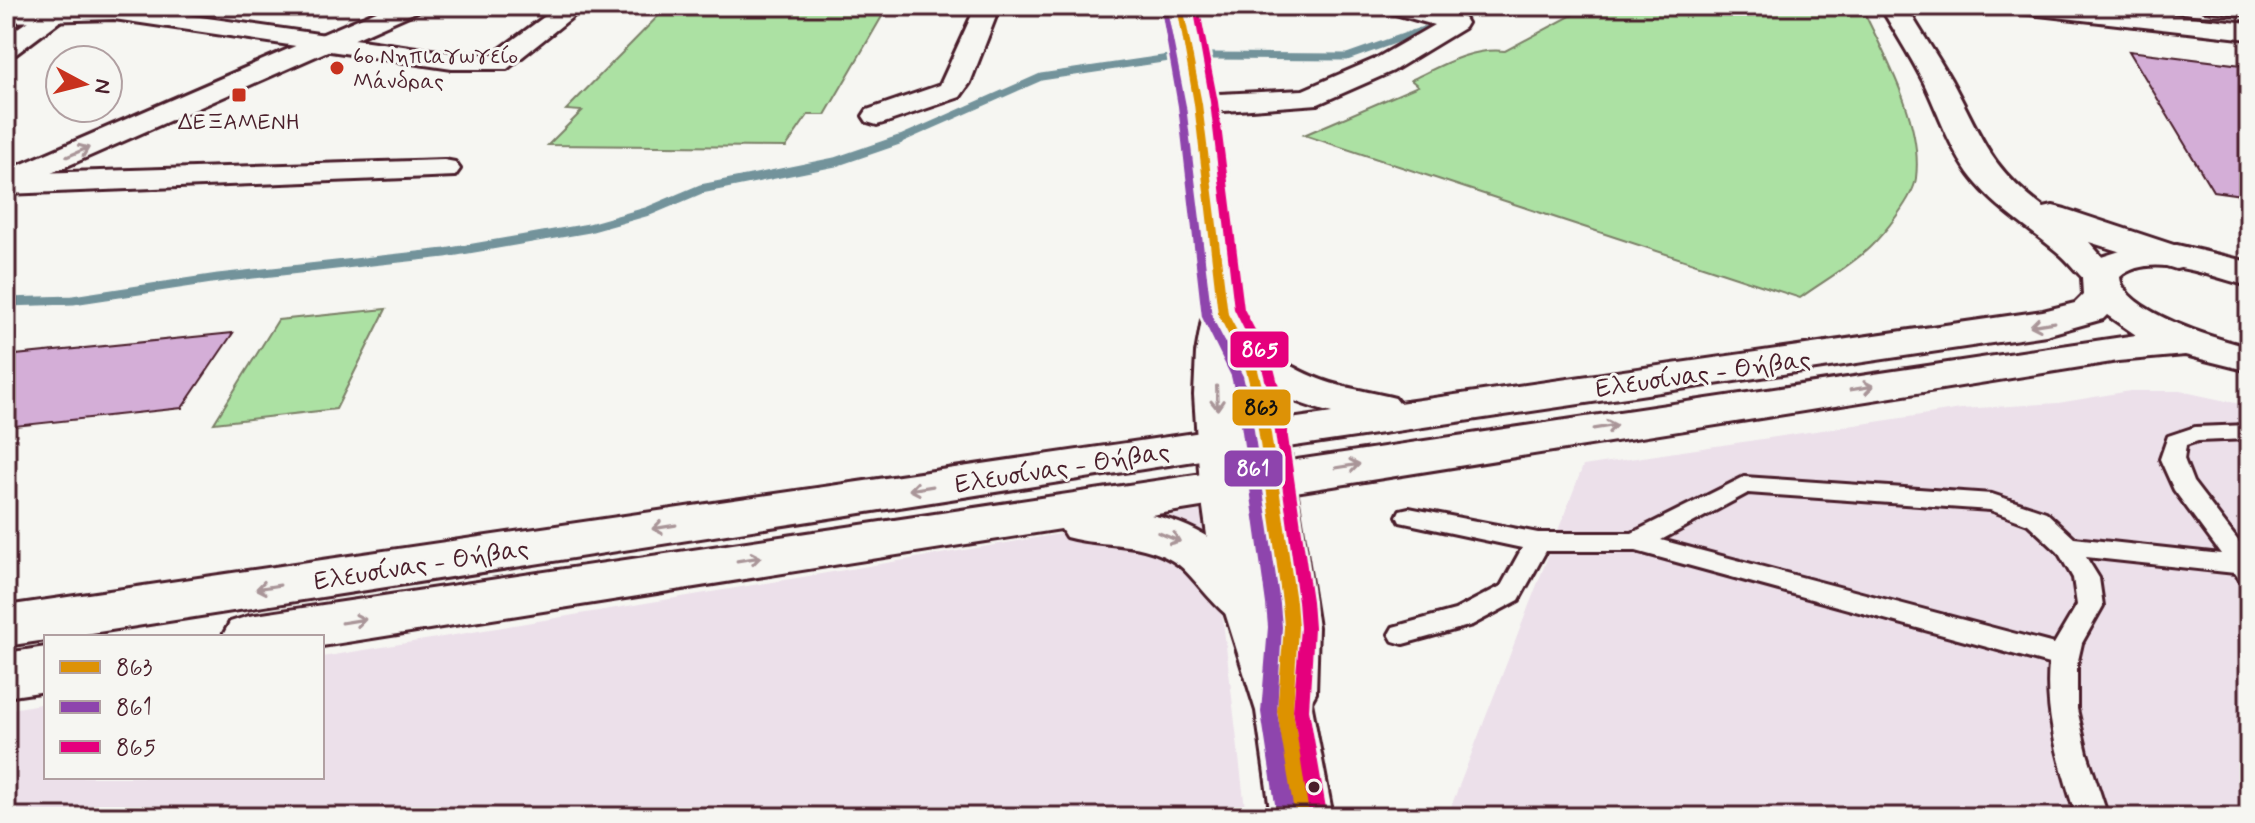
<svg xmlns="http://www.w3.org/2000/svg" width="2255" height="823" viewBox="0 0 2255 823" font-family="Mynerve,sans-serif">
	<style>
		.built { fill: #ece0ea }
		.green { fill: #ace1a3; stroke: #7b8067; stroke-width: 2 }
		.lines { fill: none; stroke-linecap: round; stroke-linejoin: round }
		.stream-far1 { stroke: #73939b; stroke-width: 7 }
		.stream { stroke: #73939b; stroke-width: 9 }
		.building { fill: #d4aed7; stroke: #4a1f2b; stroke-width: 2 }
		.lane-casing { stroke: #4a1f2b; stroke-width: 6 }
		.street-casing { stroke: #4a1f2b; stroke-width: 6 }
		.secondary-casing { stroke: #4a1f2b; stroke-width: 6 }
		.primary-casing { stroke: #4a1f2b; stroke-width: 6 }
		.lane { fill: #f6f6f2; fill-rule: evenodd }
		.street { fill: #f6f6f2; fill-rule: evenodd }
		.secondary { fill: #f6f6f2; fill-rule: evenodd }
		.primary { fill: #f6f6f2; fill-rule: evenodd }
		.bus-1-casing { stroke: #f6f6f2; stroke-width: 6 }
		.bus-2-casing { stroke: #f6f6f2; stroke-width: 6 }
		.bus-3-casing { stroke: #f6f6f2; stroke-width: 6 }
		.bus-1 { fill: #dd9206; fill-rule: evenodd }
		.bus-2 { fill: #8e44ad; fill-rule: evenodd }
		.bus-3 { fill: #e5007d; fill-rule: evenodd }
		.oneway { stroke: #a99598 }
		.poi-dot { fill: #c8321e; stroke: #f6f6f2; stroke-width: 3 }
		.bus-dot { fill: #4a1f2b; stroke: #f6f6f2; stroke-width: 3 }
		.labels { text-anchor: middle; stroke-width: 6; stroke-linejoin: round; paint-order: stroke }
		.far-poi-label { font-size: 22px; fill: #4a1f2b; stroke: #f6f6f2; text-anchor: start }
		.street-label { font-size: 26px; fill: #4a1f2b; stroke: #f6f6f2 }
		.line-badge { stroke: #f6f6f2; stroke-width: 3 }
		.badge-label { font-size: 22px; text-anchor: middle; font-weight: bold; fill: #fff }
		.pale-badge-label { font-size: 22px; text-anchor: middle; font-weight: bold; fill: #111 }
	</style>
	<rect width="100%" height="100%" fill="#f6f6f2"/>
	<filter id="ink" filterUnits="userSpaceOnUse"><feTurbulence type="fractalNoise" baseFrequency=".0125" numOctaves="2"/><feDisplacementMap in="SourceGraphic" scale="16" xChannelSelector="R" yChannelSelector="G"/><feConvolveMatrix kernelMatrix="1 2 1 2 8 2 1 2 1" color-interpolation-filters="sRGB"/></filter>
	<g filter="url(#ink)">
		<path class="built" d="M2086 6H2249V16L2193 12 2186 14Z
			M2130 391H2180L2249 406V817H1447L1583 466 1961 409 2058 403Z
			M1210 509 1246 817H6V710L46 703V777H322V657Z"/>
		<path class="green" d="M668 6H888L825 115H808L786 147 548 145 582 111 566 110Z
			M1589 6H1861C1885 56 1923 122 1916 178 1914 197 1883 235 1869 248 1849 267 1822 282 1800 298L1304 135 1418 86 1411 80C1442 65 1472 47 1505 51Z
			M386 309 336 409 214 423 278 320Z"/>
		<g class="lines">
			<path class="stream-far1" d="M1209 56 1347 57 1491 6
				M894 142 1041 77 1176 57"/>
			<path class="stream" d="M6 302 73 300 218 278 445 253 589 228 649 211 701 189 835 162 899 140"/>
		</g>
		<path class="building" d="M2129 51 2249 66V196L2213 191Z
			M233 333 182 408 6 427V356Z"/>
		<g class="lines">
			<defs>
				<path id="lane" d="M2198 6 2249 7V15L2204 10Z
					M2249 425V439L2198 441 2186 445 2184 459 2193 482 2249 555V582L2240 580 2235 573 2086 557 2099 578 2103 606 2082 643 2077 665V709L2087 753 2108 817H2076C2061 766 2044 718 2049 664L1636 551H1546L1519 600 1472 625 1403 644 1393 641 1389 634 1393 627 1455 610 1501 586 1522 548 1400 522 1397 516 1400 510 1409 508 1538 533H1632L1744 477 1992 494 2046 512 2074 538 2221 554 2174 490 2160 459 2168 436 2195 427ZM1748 493 1990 510 2028 524 2058 552 2073 578 2077 605 2054 644 1661 540Z"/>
				<path id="street" d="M123 6 452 53 492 55 559 6H586L507 69H452L114 19 6 22V8Z
					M976 6H1000L970 83 960 97 887 122 877 125 867 122 863 116 867 110 940 85Z
					M1382 6H1421L1464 18 1467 23 1464 28 1393 71 1318 104 1198 113 1188 110 1184 104 1188 98 1198 95 1303 90 1375 59 1434 25 1385 11Z
					M2009 6H2088L2249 23V39L2021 13 2012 11Z
					M444 160 455 162 460 169 455 176 6 194V174Z"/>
				<path id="secondary" d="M50 6H80L16 54 6 56V36Z
					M388 6H422L418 11 6 193V171Z
					M1167 6H1193L1213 104 1242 318 1273 370 1283 407 1318 627 1316 693 1311 702 1333 817H1271L1256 711 1212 571 1200 486 1194 395 1196 353 1203 314 1183 104Z
					M1880 6H1906C1920 31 1937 55 1951 80 1983 138 1987 165 2044 208L2053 206 2065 209 2189 250 2194 258 2189 266 2176 269 2089 242 2120 277 2114 285C2086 292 2080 272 2061 255 2033 231 2001 212 1977 184 1951 154 1940 116 1923 81 1910 55 1894 31 1880 6Z"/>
				<path id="primary" d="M2139 245H2177L2249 262V286C2215 278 2150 250 2120 277 2122 312 2220 340 2249 347V371L2185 355 2118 361 1151 515C1204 526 1247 558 1273 605L1266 619C1261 620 1253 624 1248 624 1225 625 1198 580 1179 565 1143 539 1105 548 1066 537L1061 529 322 646V637H222L230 622 249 616 2136 335 2107 315 2103 319 2046 335 1220 457 66 637H46V640L6 646V606L1332 413C1295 403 1248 386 1225 354L1231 345C1258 339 1271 354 1293 367 1331 388 1356 388 1395 398L1399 403 2043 311 2075 303 2083 295 2082 277 2092 260Z
					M46 647V691L6 697V653Z"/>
			</defs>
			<use href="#lane" class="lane-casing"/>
			<use href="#street" class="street-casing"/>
			<use href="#secondary" class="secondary-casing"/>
			<use href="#primary" class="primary-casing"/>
			<use href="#lane" class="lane"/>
			<use href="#street" class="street"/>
			<use href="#secondary" class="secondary"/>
			<use href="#primary" class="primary"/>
			<defs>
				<path id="bus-1" d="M1177 6H1183L1202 104 1228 314 1258 370 1267 407 1296 602 1298 627 1293 711 1311 817H1293L1277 711 1284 627 1282 602 1255 407 1246 370 1218 314 1194 104Z"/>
				<path id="bus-2" d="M1164 7 1167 9 1186 106 1212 317 1243 376 1251 410 1280 604 1282 627 1277 712 1295 817H1277L1261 712 1268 627 1266 604 1239 410 1231 376 1202 317 1178 106 1161 9Z"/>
				<path id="bus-3" d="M1193 6H1199L1218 102 1244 309 1273 364 1283 403 1312 601 1314 628 1309 710 1327 814 1325 817H1311L1309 814 1293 710 1300 628 1298 601 1271 403 1261 364 1234 309 1210 102Z"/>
			</defs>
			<use href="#bus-1" class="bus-1-casing"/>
			<use href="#bus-2" class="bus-2-casing"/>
			<use href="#bus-3" class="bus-3-casing"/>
			<use href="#bus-1" class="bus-1"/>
			<use href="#bus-2" class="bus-2"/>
			<use href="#bus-3" class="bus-3"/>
		</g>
		<defs><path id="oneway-shaft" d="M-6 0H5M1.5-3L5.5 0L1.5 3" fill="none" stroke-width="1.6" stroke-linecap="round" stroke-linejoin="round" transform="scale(2)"/></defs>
		<g class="oneway">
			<use href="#oneway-shaft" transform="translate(78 152) rotate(-23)"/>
			<use href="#oneway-shaft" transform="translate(2042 324) rotate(171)"/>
			<use href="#oneway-shaft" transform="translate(1862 388) rotate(-9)"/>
			<use href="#oneway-shaft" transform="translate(1217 398) rotate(88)"/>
			<use href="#oneway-shaft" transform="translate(1605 427) rotate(-9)"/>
			<use href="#oneway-shaft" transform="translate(1348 466) rotate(-9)"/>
			<use href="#oneway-shaft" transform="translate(921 488) rotate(171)"/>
			<use href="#oneway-shaft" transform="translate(664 527) rotate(171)"/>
			<use href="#oneway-shaft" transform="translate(1169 537) rotate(22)"/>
			<use href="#oneway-shaft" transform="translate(749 559) rotate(-9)"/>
			<use href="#oneway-shaft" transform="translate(268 587) rotate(171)"/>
			<use href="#oneway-shaft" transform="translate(354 621) rotate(-9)"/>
		</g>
	</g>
	<g class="poi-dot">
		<circle cx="337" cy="68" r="8"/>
		<rect x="231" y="87" width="16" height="16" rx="4"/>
	</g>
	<circle class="bus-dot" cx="1314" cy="787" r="7"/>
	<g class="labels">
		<g class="far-poi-label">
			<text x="353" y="63">6ο Νηπιαγωγείο<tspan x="353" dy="25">Μάνδρας</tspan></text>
			<text x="239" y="129" text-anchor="middle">ΔΕΞΑΜΕΝΗ</text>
		</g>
		<g class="street-label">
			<text transform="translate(1703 373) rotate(-8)" y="9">Ελευσίνας - Θήβας</text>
			<text transform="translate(1062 467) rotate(-9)" y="9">Ελευσίνας - Θήβας</text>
			<text transform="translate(421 564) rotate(-9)" y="9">Ελευσίνας - Θήβας</text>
		</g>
	</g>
	<g class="line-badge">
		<rect x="1229" y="330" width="61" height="39" rx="8" fill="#e5007d"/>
		<rect x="1231" y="388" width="61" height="39" rx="8" fill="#dd9206"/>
		<rect x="1223" y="449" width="61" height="39" rx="8" fill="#8e44ad"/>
	</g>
	<g class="badge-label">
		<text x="1260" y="357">865</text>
		<text x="1253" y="476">861</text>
	</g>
	<g class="pale-badge-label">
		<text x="1261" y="415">863</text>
	</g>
	<rect width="2255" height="823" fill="none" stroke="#f6f6f2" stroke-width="32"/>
	<rect x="16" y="16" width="2223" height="791" fill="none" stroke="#4a1f2b" stroke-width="3" filter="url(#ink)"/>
	<rect x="44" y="635" width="280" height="144" fill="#f6f6f2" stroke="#b1a0a2" stroke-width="2"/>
	<rect x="60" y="661" width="40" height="12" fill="#dd9206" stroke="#b1a0a2" stroke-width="2"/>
	<text x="116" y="675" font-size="24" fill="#4a1f2b">863</text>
	<rect x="60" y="701" width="40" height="12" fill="#8e44ad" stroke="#b1a0a2" stroke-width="2"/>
	<text x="116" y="715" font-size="24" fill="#4a1f2b">861</text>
	<rect x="60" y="741" width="40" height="12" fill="#e5007d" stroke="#b1a0a2" stroke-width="2"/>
	<text x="116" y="755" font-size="24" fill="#4a1f2b">865</text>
	<g transform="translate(84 84) rotate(97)"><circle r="38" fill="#f6f6f2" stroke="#b1a0a2" stroke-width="2"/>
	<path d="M0-6L14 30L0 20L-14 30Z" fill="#c8321e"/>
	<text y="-12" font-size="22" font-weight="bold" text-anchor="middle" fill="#4a1f2b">N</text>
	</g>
</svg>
